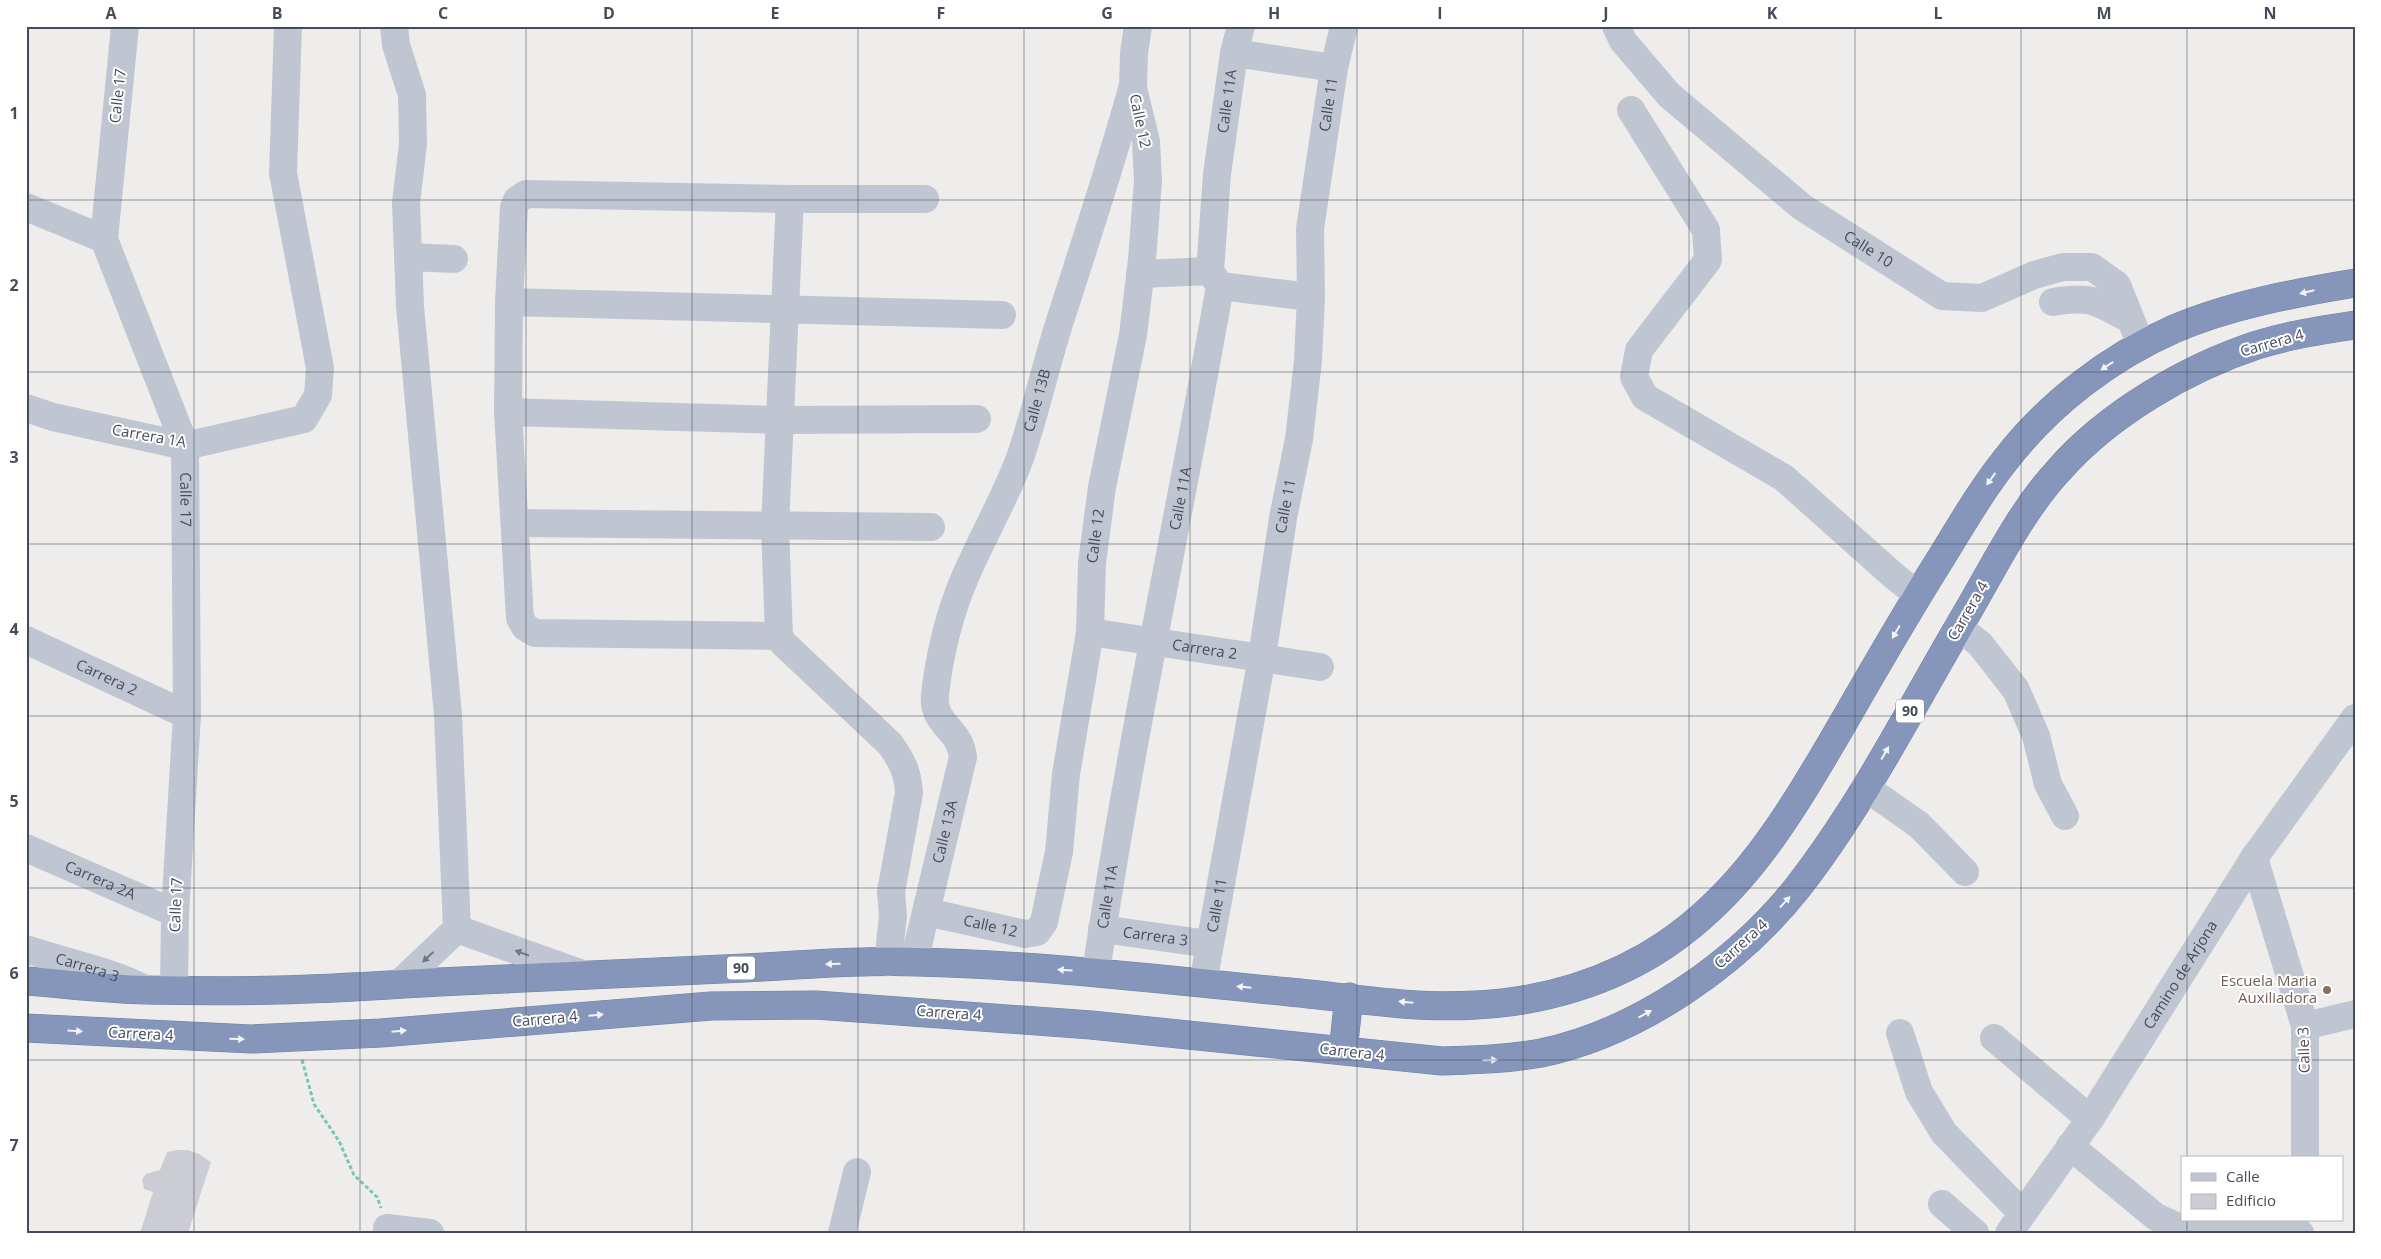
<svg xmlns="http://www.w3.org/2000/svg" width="2381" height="1259" viewBox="0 0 2381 1259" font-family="'Open Sans',sans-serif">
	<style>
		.building { fill: #cccdd4 }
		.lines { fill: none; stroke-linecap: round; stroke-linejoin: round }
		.highway-casing { stroke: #7081a6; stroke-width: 29 }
		.path { stroke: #74c9ae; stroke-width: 3; stroke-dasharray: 4 2.5; stroke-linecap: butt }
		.minor { stroke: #c0c6d1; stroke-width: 28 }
		.highway { stroke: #8596ba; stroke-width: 28 }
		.oneway { fill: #f3f4f8 }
		.oneway2 { fill: #707783 }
		.grid { fill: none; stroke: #454c59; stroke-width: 1; stroke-opacity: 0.55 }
		.education-dot { fill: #8d6e63; stroke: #fff; stroke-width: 2 }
		.labels { text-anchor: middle; stroke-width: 4; stroke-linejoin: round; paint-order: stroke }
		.shield { fill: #fff; stroke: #7d828b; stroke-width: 1 }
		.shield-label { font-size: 14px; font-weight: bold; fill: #454c59 }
		.street-label { font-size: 15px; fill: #454c59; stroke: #fff }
		.education-label { font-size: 15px; fill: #785e54; stroke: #fff; text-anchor: end }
		.neatline { fill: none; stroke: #454c59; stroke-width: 2 }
		.grid-label { font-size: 16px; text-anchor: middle; font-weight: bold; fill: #454c59 }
	</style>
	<rect width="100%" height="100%" fill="#efedec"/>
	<path class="building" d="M177 1150H188L199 1154 211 1162 188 1233H140L153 1192 144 1189 142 1179 146 1174 160 1170 167 1152Z"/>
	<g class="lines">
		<defs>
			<path id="highway" d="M26 981C66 984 106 989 146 990 190 991 235 991 279 990 332 989 386 985 439 982 541 977 643 972 745 968 803 965 861 960 918 962 1043 965 1167 980 1290 992 1351 998 1415 1009 1476 1005 1542 1002 1610 982 1665 945 1742 893 1786 820 1832 742 1868 680 1903 618 1941 558 1962 524 1982 489 2007 458 2050 403 2110 357 2174 329 2230 305 2295 293 2355 283
				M26 1028 251 1039 381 1033 711 1006 816 1005 1091 1025 1442 1061C1475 1060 1508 1059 1541 1053 1638 1033 1737 964 1798 887 1863 804 1914 702 1968 611 1996 563 2021 511 2059 470 2108 414 2187 368 2257 345 2289 335 2322 330 2355 325
				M1343 1051 1349 997"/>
		</defs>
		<use href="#highway" class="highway-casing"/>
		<path class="path" d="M302 1060 314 1104 339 1141 354 1175 377 1197 381 1208"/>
		<g class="minor">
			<path id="s1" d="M125 26 104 239 185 446 187 715 175 913 174 990"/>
			<path d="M394 26 396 45 412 95 413 144 406 203 410 306 448 715 457 929 399 984"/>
			<path id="s2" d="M1616 26 1623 41 1669 95 1802 207 1942 296 1982 298 2034 275 2063 267H2092L2117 285 2141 345"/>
			<path d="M1234 53 1334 68"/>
			<path d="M1631 110 1706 230 1708 260 1639 350 1634 377 1645 397 1784 478 1894 576 1918 595"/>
			<path d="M790 199 775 526 779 636 783 643 890 744C902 761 908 772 909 793L891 892 893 916 888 962"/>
			<path d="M26 207 104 239"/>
			<path d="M408 257 454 259"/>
			<path d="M1140 274 1210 271"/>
			<path d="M1220 286 1311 297"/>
			<path d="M509 302 1002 315"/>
			<path d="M2053 302C2092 295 2096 302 2130 319"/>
			<path d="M26 408 53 417 185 446 304 419 318 395 320 368 283 173 288 26"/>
			<path d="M508 412 780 420 977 419"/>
			<path d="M516 523 931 527"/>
			<path d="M1958 627 1980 644 2016 690 2036 736 2048 784 2065 816"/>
			<path id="s3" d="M1090 632 1320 667"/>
			<path d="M779 636 535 633 525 627 520 618 508 412 509 302 514 207 517 200 526 194 790 199H925"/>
			<path id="s4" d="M26 640 187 715"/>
			<path d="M1865 787 1919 825 1965 872"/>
			<path id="s5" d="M26 848 175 913"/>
			<path d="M2254 858 2305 1026V1158"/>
			<path id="s6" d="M927 912 1025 934 1037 932 1044 922 1059 852 1066 774 1090 632 1092 563 1102 487 1133 335 1142 260 1148 180 1146 141 1133 88 1134 53 1138 26"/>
			<path d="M457 929 585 975"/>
			<path id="s7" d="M1102 929 1209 944"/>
			<path id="s8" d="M26 949C67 963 109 970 147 990"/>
			<path id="s9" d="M914 962 963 757C960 728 932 725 935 695 939 656 950 611 966 575 983 536 1005 498 1020 458 1035 414 1045 368 1059 324 1084 246 1110 168 1132 89"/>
			<path id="s10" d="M1096 972C1130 742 1180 515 1220 286L1210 271 1217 174 1234 53 1241 26"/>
			<path id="s11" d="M1203 983 1262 657 1283 518 1299 439 1308 361 1311 297 1310 229 1334 68 1344 26"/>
			<path d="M2305 1026 2355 1014"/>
			<path d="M1900 1033 1919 1092 1944 1133 2022 1213"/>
			<path d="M1994 1038 2090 1119"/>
			<path d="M2070 1146 2156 1217 2187 1231 2300 1233"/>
			<path d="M1942 1204 1975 1233"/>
			<path d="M387 1233V1228L430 1233"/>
			<path d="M842 1233 857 1172"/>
			<path id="s12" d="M2009 1233 2090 1119 2254 858 2355 718"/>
		</g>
		<use href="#highway" class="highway"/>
	</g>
	<defs><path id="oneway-solid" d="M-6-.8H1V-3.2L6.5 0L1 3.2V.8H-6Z" transform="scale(1.25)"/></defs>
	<g class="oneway">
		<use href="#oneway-solid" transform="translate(2307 292) rotate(167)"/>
		<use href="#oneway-solid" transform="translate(2107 366) rotate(146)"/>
		<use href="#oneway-solid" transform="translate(1991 479) rotate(126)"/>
		<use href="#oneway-solid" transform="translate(1896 632) rotate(120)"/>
		<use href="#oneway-solid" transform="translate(1885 753) rotate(-60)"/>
		<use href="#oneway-solid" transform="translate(1785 902) rotate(-47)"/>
		<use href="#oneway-solid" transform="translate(833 964) rotate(178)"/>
		<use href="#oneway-solid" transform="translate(1065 970) rotate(-176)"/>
		<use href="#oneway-solid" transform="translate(1244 987) rotate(-174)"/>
		<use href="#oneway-solid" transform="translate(1406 1002) rotate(-175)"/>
		<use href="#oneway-solid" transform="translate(1645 1014) rotate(-29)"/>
		<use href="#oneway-solid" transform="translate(596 1015) rotate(-5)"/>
		<use href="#oneway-solid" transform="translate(75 1031) rotate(4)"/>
		<use href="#oneway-solid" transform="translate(399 1031) rotate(-5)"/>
		<use href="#oneway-solid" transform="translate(237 1039) rotate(1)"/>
		<use href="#oneway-solid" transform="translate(1490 1060) rotate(-1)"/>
	</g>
	<g class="oneway2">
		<use href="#oneway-solid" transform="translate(522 953) rotate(-160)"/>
		<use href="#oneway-solid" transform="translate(428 957) rotate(137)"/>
	</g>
	<path class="grid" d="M194 26V1233M360 26V1233M526 26V1233M692 26V1233M858 26V1233M1024 26V1233M1190 26V1233M1357 26V1233M1523 26V1233M1689 26V1233M1855 26V1233M2021 26V1233M2187 26V1158M26 200H2355M26 372H2355M26 544H2355M26 716H2355M26 888H2355M26 1060H2355M2187 1220V1233"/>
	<circle class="education-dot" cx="2327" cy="990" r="5"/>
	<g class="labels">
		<g class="shield">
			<rect x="1896" y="699.5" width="28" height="23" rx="4"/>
			<rect x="727" y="956.5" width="28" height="23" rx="4"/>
		</g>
		<g class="shield-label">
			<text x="1910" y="716">90</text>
			<text x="741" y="973">90</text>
		</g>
		<g class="street-label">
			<text transform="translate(118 96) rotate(-84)" y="5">Calle 17</text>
			<text dy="5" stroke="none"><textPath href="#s10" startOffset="886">Calle 11A</textPath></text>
			<text dy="5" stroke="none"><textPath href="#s11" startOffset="889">Calle 11</textPath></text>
			<text transform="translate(1140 121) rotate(78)" y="5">Calle 12</text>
			<text dy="5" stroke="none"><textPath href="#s2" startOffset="340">Calle 10</textPath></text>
			<text transform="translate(2272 343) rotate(-16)" y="5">Carrera 4</text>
			<text dy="5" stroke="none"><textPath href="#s9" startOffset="594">Calle 13B</textPath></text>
			<text transform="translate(149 436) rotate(10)" y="5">Carrera 1A</text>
			<text dy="5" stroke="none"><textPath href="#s10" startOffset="481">Calle 11A</textPath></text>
			<text dy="5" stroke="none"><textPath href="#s1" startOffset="490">Calle 17</textPath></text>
			<text dy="5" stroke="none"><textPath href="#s11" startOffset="484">Calle 11</textPath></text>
			<text dy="5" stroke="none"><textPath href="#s6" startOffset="515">Calle 12</textPath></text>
			<text transform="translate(1968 611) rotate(-60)" y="5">Carrera 4</text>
			<text dy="5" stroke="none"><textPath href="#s3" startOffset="116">Carrera 2</textPath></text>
			<text dy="5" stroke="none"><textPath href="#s4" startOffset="89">Carrera 2</textPath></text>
			<text dy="5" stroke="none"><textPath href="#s9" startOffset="134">Calle 13A</textPath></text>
			<text dy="5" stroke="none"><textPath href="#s5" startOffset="81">Carrera 2A</textPath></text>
			<text dy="5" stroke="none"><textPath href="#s10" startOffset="76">Calle 11A</textPath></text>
			<text transform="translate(176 905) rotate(-88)" y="5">Calle 17</text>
			<text dy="5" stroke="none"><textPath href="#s11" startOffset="79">Calle 11</textPath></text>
			<text dy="5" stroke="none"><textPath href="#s6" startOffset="65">Calle 12</textPath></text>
			<text dy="5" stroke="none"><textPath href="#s7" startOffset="54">Carrera 3</textPath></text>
			<text transform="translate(1741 944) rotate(-42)" y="5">Carrera 4</text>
			<text dy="5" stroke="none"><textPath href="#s8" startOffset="64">Carrera 3</textPath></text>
			<text dy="5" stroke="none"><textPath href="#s12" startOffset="310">Camino de Arjona</textPath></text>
			<text transform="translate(949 1013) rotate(4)" y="5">Carrera 4</text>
			<text transform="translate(545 1019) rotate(-5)" y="5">Carrera 4</text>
			<text transform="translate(141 1034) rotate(3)" y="5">Carrera 4</text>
			<text transform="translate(2304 1050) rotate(-92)" y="5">Calle 3</text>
			<text transform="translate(1352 1052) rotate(6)" y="5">Carrera 4</text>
		</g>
		<g class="education-label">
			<text x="2317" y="986">Escuela Maria<tspan x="2317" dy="17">Auxiliadora</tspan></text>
		</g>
	</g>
	<rect width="2381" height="1259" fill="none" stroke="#ffffff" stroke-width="55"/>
	<rect x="2181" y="1156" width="162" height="65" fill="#ffffff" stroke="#b5b7bd"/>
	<rect x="2191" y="1173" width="25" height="8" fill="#c0c6d1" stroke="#b5b7bd"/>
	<text x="2226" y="1182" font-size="15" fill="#454c59">Calle</text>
	<rect x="2191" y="1194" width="25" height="15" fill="#cccdd4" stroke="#b5b7bd"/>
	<text x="2226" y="1206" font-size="15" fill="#454c59">Edificio</text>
	<rect x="28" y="28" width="2326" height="1204" class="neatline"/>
	<g class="grid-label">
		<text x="111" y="19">A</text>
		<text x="277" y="19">B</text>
		<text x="443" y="19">C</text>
		<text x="609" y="19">D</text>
		<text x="775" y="19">E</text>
		<text x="941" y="19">F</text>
		<text x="1107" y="19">G</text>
		<text x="1274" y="19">H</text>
		<text x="1440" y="19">I</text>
		<text x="1606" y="19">J</text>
		<text x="1772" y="19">K</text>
		<text x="1938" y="19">L</text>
		<text x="2104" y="19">M</text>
		<text x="2270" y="19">N</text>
		<text x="14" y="119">1</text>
		<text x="14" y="291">2</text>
		<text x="14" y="463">3</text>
		<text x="14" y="635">4</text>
		<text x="14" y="807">5</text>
		<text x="14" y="979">6</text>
		<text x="14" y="1151">7</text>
	</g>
</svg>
